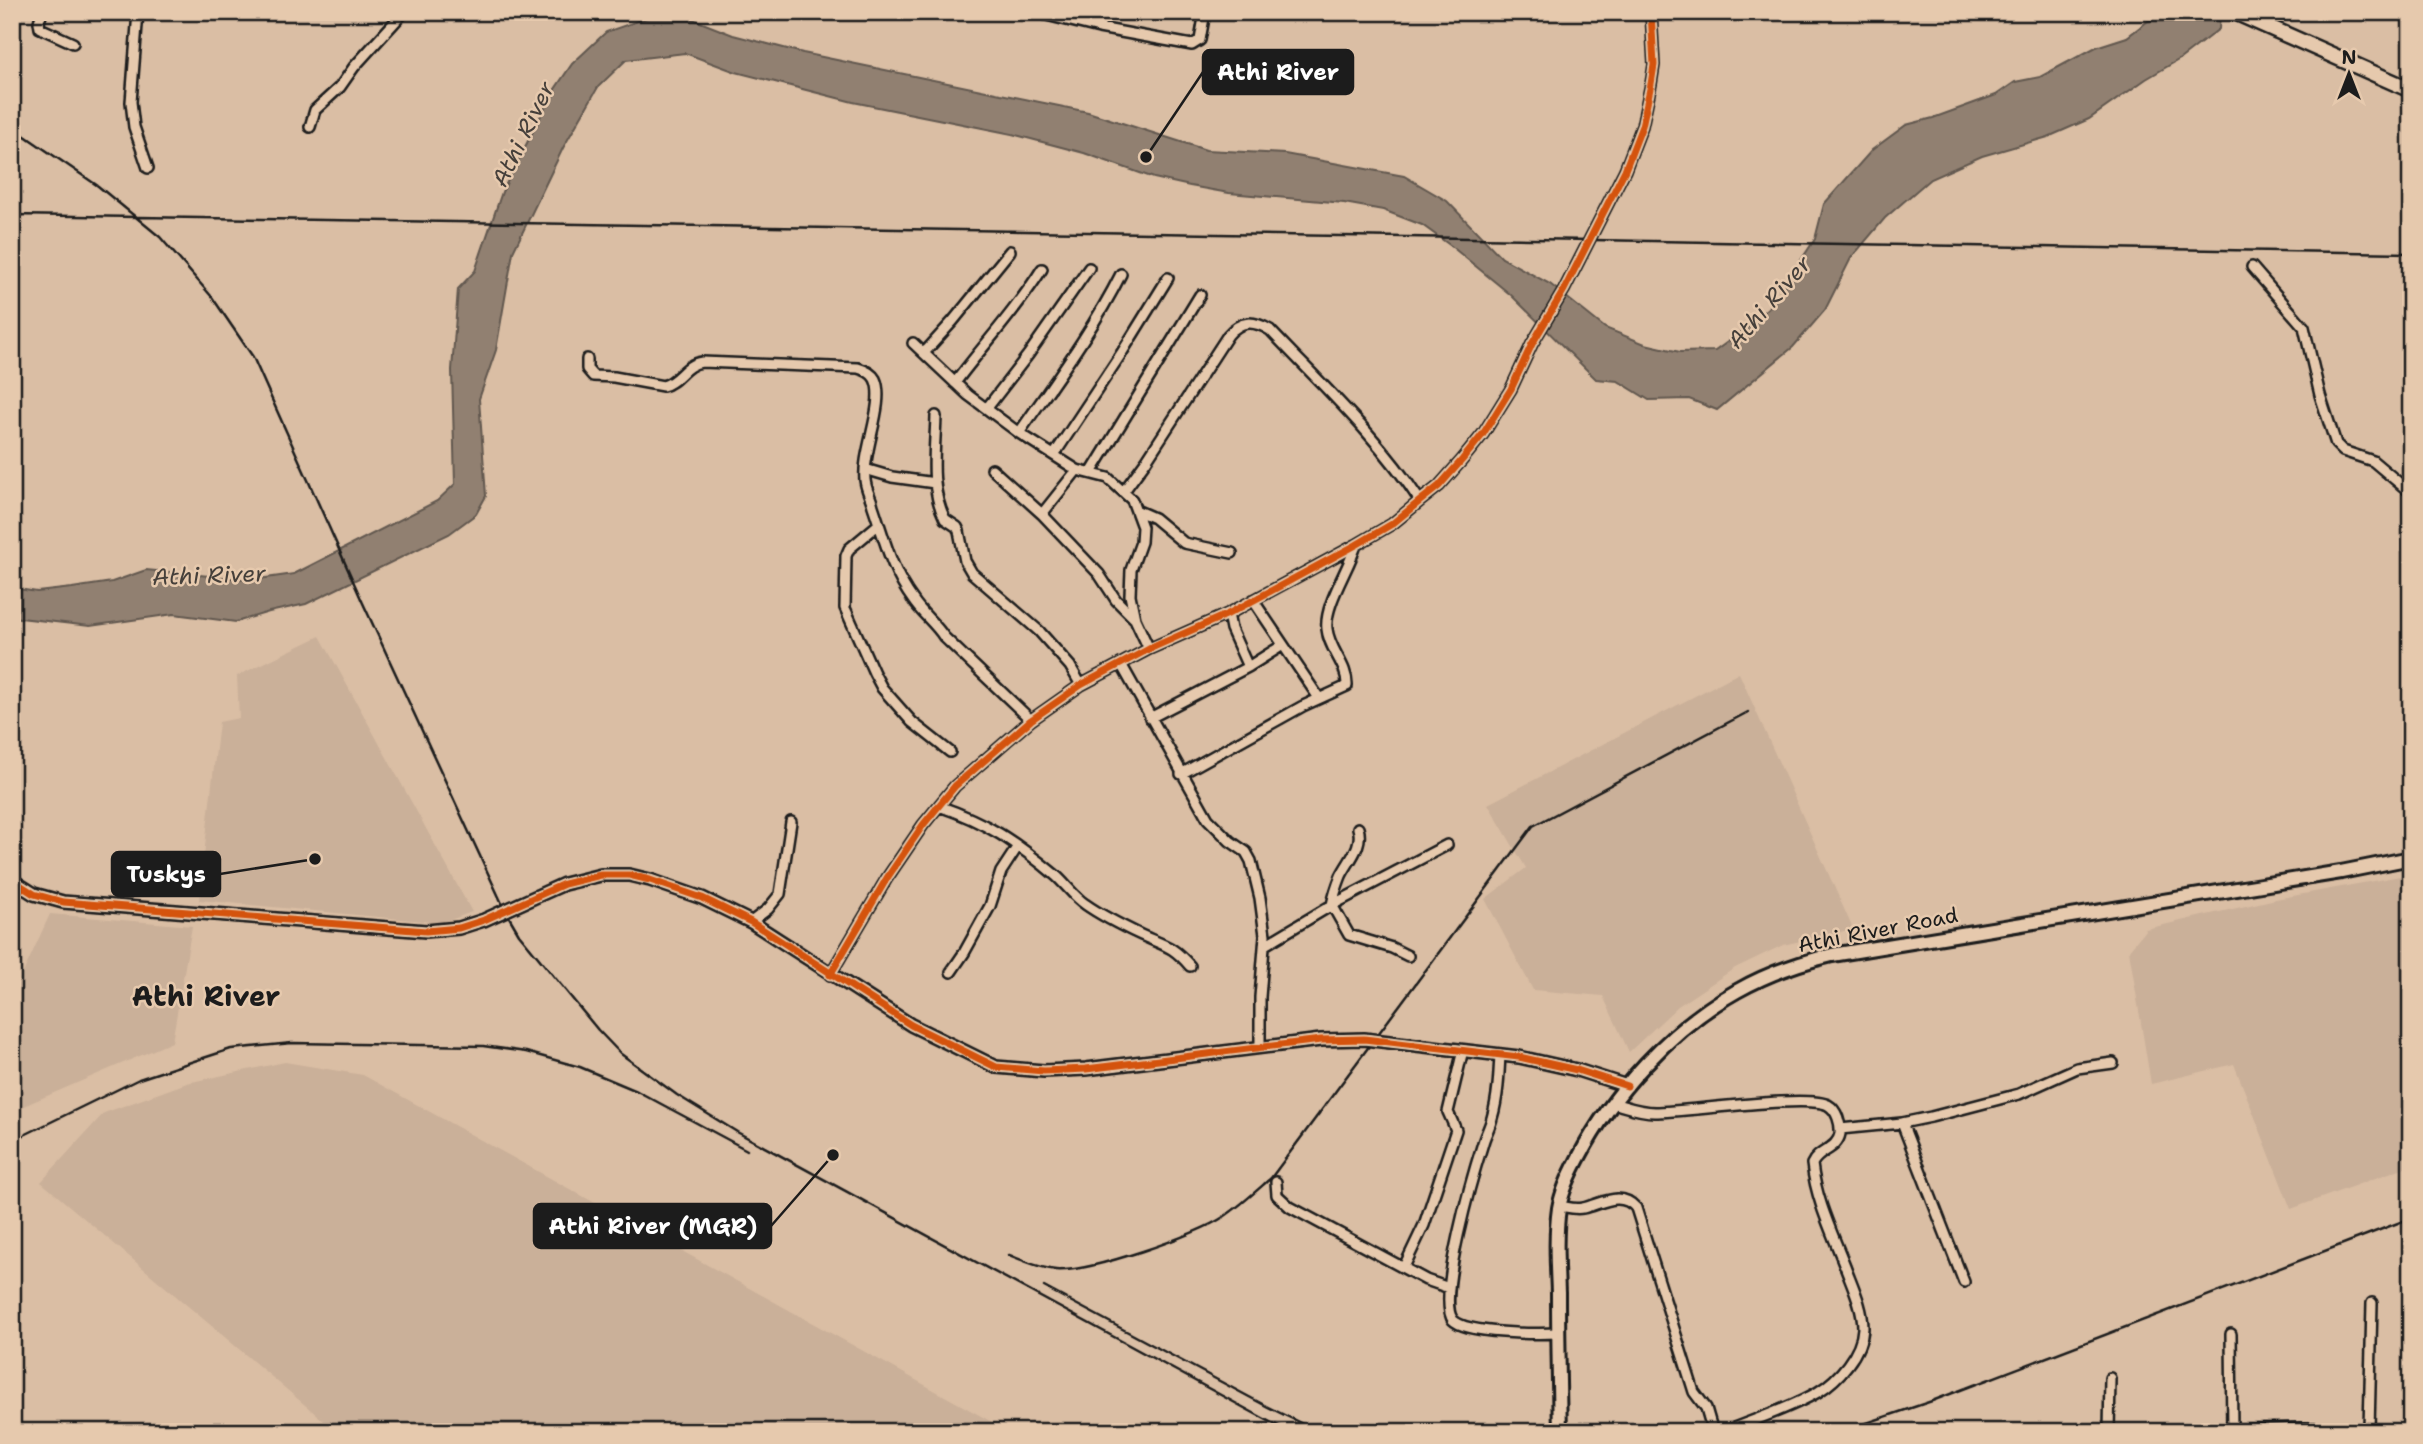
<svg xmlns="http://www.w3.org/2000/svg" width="2423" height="1444" viewBox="0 0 2423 1444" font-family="'Shantell Sans',sans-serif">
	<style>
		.built { fill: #cab099 }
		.water { fill: #918071; stroke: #62584f; stroke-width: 2 }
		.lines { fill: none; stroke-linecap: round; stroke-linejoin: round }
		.minor-casing { stroke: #1c1c1c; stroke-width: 14 }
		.tertiary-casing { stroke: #1c1c1c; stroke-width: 16 }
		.secondary-casing { stroke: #1c1c1c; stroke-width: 18 }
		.trunk-casing { stroke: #1c1c1c; stroke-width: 19 }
		.minor { stroke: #e6c9ad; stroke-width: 9 }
		.tertiary { stroke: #e6c9ad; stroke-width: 10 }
		.secondary { stroke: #e6c9ad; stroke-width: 12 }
		.trunk { stroke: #e6c9ad; stroke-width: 14 }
		.rail { stroke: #1c1c1c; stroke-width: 2.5 }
		.cycleway-casing { stroke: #e6c9ad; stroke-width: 11 }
		.cycleway { stroke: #d4530e; stroke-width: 7 }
		.labels { text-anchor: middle; stroke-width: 5; stroke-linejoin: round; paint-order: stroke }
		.street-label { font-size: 21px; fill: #1c1c1c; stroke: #e6c9ad }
		.water-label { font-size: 23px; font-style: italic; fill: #453f3a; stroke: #e6c9ad }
		.district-label { font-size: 28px; font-weight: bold; fill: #1c1c1c; stroke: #e6c9ad }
		.leader { fill: none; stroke: #1c1c1c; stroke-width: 2.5 }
		.callout-dot { fill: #1c1c1c; stroke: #e6c9ad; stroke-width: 2.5 }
		.callout { fill: #1c1c1c; stroke: #1c1c1c; stroke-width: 2.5 }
		.callout-label { font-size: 23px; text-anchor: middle; font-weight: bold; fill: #fff }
	</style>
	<rect width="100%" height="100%" fill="#dabea4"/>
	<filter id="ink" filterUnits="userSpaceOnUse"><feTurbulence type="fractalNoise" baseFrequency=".0143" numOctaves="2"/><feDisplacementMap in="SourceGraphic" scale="14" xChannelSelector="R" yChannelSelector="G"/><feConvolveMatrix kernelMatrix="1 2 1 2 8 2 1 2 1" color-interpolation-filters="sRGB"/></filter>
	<g filter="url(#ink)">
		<path class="built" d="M320 636 472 912 442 923 199 900 219 722 239 718 237 676Z
			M1739 673 1853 929 1783 945 1735 968 1678 1006 1629 1052 1603 996 1533 990 1485 899 1526 868 1488 804Z
			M2411 874V1165L2291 1209 2234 1064 2151 1084 2129 950 2146 929 2276 899Z
			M50 914 192 926 172 1042 12 1111V997Z
			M285 1062 363 1075 1010 1432H337L41 1182 104 1113 187 1083Z"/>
		<path class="water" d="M2171 12H2220L2219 29 2180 59 2146 79 2089 119 2048 137 1982 156 1930 179 1885 218 1851 258 1825 310 1793 347 1717 410 1689 399 1649 400 1618 381 1596 379 1511 295 1451 246 1422 225 1383 210 1344 203 1229 193 1190 186 1154 178 1084 153 1012 134 853 102 736 72 685 53 626 60 598 87 563 148 513 252 496 350 479 399 486 496 476 514 449 534 306 604 269 612 236 622 174 614 90 626 12 617V588L37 592 72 588 112 582 146 570 252 580 294 574 437 501 455 484 452 370 458 289 475 271 502 192 553 92 572 64 606 32 652 16 690 18 733 35 803 53 1088 112 1206 150 1285 154 1404 176 1447 201 1502 258 1550 284 1605 328 1645 344 1680 352 1715 351 1744 330 1772 304 1815 239 1824 204 1872 150 1906 125 1933 118 1996 95 2015 82 2040 77 2096 47 2127 37 2148 21Z"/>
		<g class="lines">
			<defs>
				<path id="minor" d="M42 12 39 22 40 28 73 43
					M138 12 131 102 134 127 148 168
					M1034 12 1099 28 1192 45 1200 40 1205 12
					M1099 28 1103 12
					M310 127 315 110 340 87 354 67 404 12
					M2252 267 2304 327 2320 395 2336 444 2343 451 2373 461 2411 493
					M913 343 968 395 1019 433 1077 470 1108 478 1132 500 1142 527 1141 542 1131 570 1130 595 1135 619 1149 649
					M924 353 953 321 1010 251
					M587 359V369L593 376 614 377 663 386C679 382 684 364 702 362L858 368C865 370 872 373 875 379 886 402 862 452 865 480 866 490 871 497 873 506 884 538 892 572 913 600 922 614 935 623 944 637L1031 720
					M955 383C984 344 1016 311 1042 269
					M987 408 1028 355 1089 268
					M936 416C935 451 929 487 945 519L957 527 959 531 965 561 972 573 1039 631 1070 666 1081 685
					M1019 433C1055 381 1093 330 1121 274
					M1054 455 1121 354 1168 278
					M865 469 892 477 935 483
					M992 469 1042 514
					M1077 470 1042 514 1099 574 1116 600 1135 619
					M1091 473 1200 295
					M1124 491 1146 461 1228 335C1241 320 1253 320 1270 330 1322 385 1379 438 1420 501
					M1138 511 1154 518 1184 543 1232 553
					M879 524 849 549 846 556 845 608 874 673 882 688 912 722 950 752
					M1253 600 1319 698
					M1121 664 1208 819 1230 841 1246 852 1251 861 1260 898 1265 935 1260 997V1047
					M1248 667 1283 645
					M1150 718 1248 667 1231 629 1228 614
					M1181 774 1303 706 1347 686C1348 665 1329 650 1327 629 1324 605 1349 569 1356 545
					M939 806C988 823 1014 841 1054 874 1065 883 1073 896 1085 904 1102 916 1122 926 1141 935 1165 946 1172 945 1190 966
					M1358 828C1364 846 1348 861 1341 876 1337 886 1334 895 1332 905L1349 935 1392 948 1408 956
					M751 922 768 909 780 894 791 822
					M1265 945 1332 905 1447 845
					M951 972 964 953 990 906 1001 872 1018 846
					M830 975 887 878 923 825 955 786 1031 720 1081 685 1149 649 1228 614 1356 545 1392 524 1420 501 1439 486 1462 460 1483 434 1511 389 1532 344 1564 290 1625 170 1642 126 1651 84 1654 65 1651 12
					M1500 1054C1499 1076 1498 1098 1492 1118 1490 1127 1485 1135 1483 1143 1474 1171 1436 1300 1453 1320 1466 1334 1539 1334 1558 1333
					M1613 1103C1627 1107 1640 1112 1655 1112 1686 1112 1808 1094 1828 1105 1837 1110 1841 1124 1840 1134 1837 1150 1818 1150 1812 1164 1816 1201 1834 1237 1847 1271 1854 1289 1863 1309 1863 1328 1862 1353 1838 1380 1818 1392 1789 1409 1755 1419 1724 1432
					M1902 1123 1964 1282
					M1840 1129 1902 1123 1931 1117 2019 1094 2077 1068 2113 1063
					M1276 1182 1277 1195 1290 1207 1426 1280 1449 1288
					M1559 1206C1567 1207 1575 1210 1583 1208 1601 1204 1621 1190 1636 1208L1694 1392 1706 1408 1713 1432
					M1404 1267 1424 1225 1456 1130 1448 1112 1463 1050
					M2231 1334 2232 1432
					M2369 1429 2372 1303
					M2232 1430 2305 1428 2411 1431
					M2109 1432 2110 1378"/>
				<path id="tertiary" d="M12 880 34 894 63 902 426 931 459 928 484 920 564 884 601 875H629L650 880 702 898 751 922 911 1025 996 1067 1044 1071 1086 1069 1321 1040 1364 1039 1519 1057 1577 1070 1627 1086"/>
				<path id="secondary" d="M1560 1432C1559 1386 1558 1339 1558 1293 1557 1265 1555 1236 1559 1208 1562 1191 1570 1174 1578 1159 1613 1092 1671 1028 1737 991 1767 974 1798 963 1832 955L2341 872 2411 858"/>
				<path id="trunk" d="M2235 12 2411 90"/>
			</defs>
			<use href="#minor" class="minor-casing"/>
			<use href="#tertiary" class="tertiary-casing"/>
			<use href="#secondary" class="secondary-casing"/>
			<use href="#trunk" class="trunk-casing"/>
			<use href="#minor" class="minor"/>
			<use href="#tertiary" class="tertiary"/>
			<use href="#secondary" class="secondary"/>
			<use href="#trunk" class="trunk"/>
			<path class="rail" d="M12 127 98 186 160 237 212 297 253 357 362 601 505 910 519 934 598 1030 621 1054 677 1095 737 1132 1274 1424 1293 1432
				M12 215 2411 253
				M12 1141 139 1079 231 1049 292 1043 483 1046 526 1052 580 1067 637 1091 747 1150
				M1009 1255C1024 1261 1039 1268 1056 1270 1087 1273 1198 1235 1225 1216 1241 1205 1256 1191 1271 1178L1533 826 1748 712
				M1044 1287 1268 1407 1319 1432
				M1840 1432 1932 1401 2411 1218"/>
			<defs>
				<path id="cycleway" d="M12 880 34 894 63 902 426 931 459 928 484 920 564 884 601 875H629L650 880 702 898 751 922 911 1025 996 1067 1044 1071 1086 1069 1321 1040 1364 1039 1519 1057 1577 1070 1627 1086
					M830 975 887 878 923 825 955 786 1031 720 1081 685 1149 649 1228 614 1356 545 1392 524 1420 501 1439 486 1462 460 1483 434 1511 389 1532 344 1564 290 1625 170 1642 126 1651 84 1654 65 1651 12"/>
			</defs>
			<use href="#cycleway" class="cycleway-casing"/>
			<use href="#cycleway" class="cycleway"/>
		</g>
	</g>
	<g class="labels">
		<g class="street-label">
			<text transform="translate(1878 930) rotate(-11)" y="7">Athi River Road</text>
		</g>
		<g class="water-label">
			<text transform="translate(523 134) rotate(-64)" y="8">Athi River</text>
			<text transform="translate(1769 302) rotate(-49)" y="8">Athi River</text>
			<text transform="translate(209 575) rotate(-2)" y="8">Athi River</text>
		</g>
		<g class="district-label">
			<text x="206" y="1006">Athi River</text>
		</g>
	</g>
	<path class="leader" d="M1146 157L1203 72M315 859L220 874M833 1155L771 1226"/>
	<g class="callout-dot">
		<circle cx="1146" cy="157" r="7"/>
		<circle cx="315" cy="859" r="7"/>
		<circle cx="833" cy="1155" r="7"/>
	</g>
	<g class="callout">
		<rect x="1203" y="50" width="150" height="44" rx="7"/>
		<rect x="112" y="852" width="108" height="44" rx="7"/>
		<rect x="534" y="1204" width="237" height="44" rx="7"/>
	</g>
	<g class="callout-label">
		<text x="1278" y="80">Athi River</text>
		<text x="166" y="882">Tuskys</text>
		<text x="653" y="1234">Athi River (MGR)</text>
	</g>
	<rect width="2423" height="1444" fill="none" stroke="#e6c9ad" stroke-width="42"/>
	<rect x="21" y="21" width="2381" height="1402" fill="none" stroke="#1c1c1c" stroke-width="2.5" filter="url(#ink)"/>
	<g transform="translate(2349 74)" stroke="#e6c9ad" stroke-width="5" paint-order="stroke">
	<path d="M0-5L12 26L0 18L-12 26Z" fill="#1c1c1c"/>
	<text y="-10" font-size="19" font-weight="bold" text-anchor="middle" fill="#1c1c1c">N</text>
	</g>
</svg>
